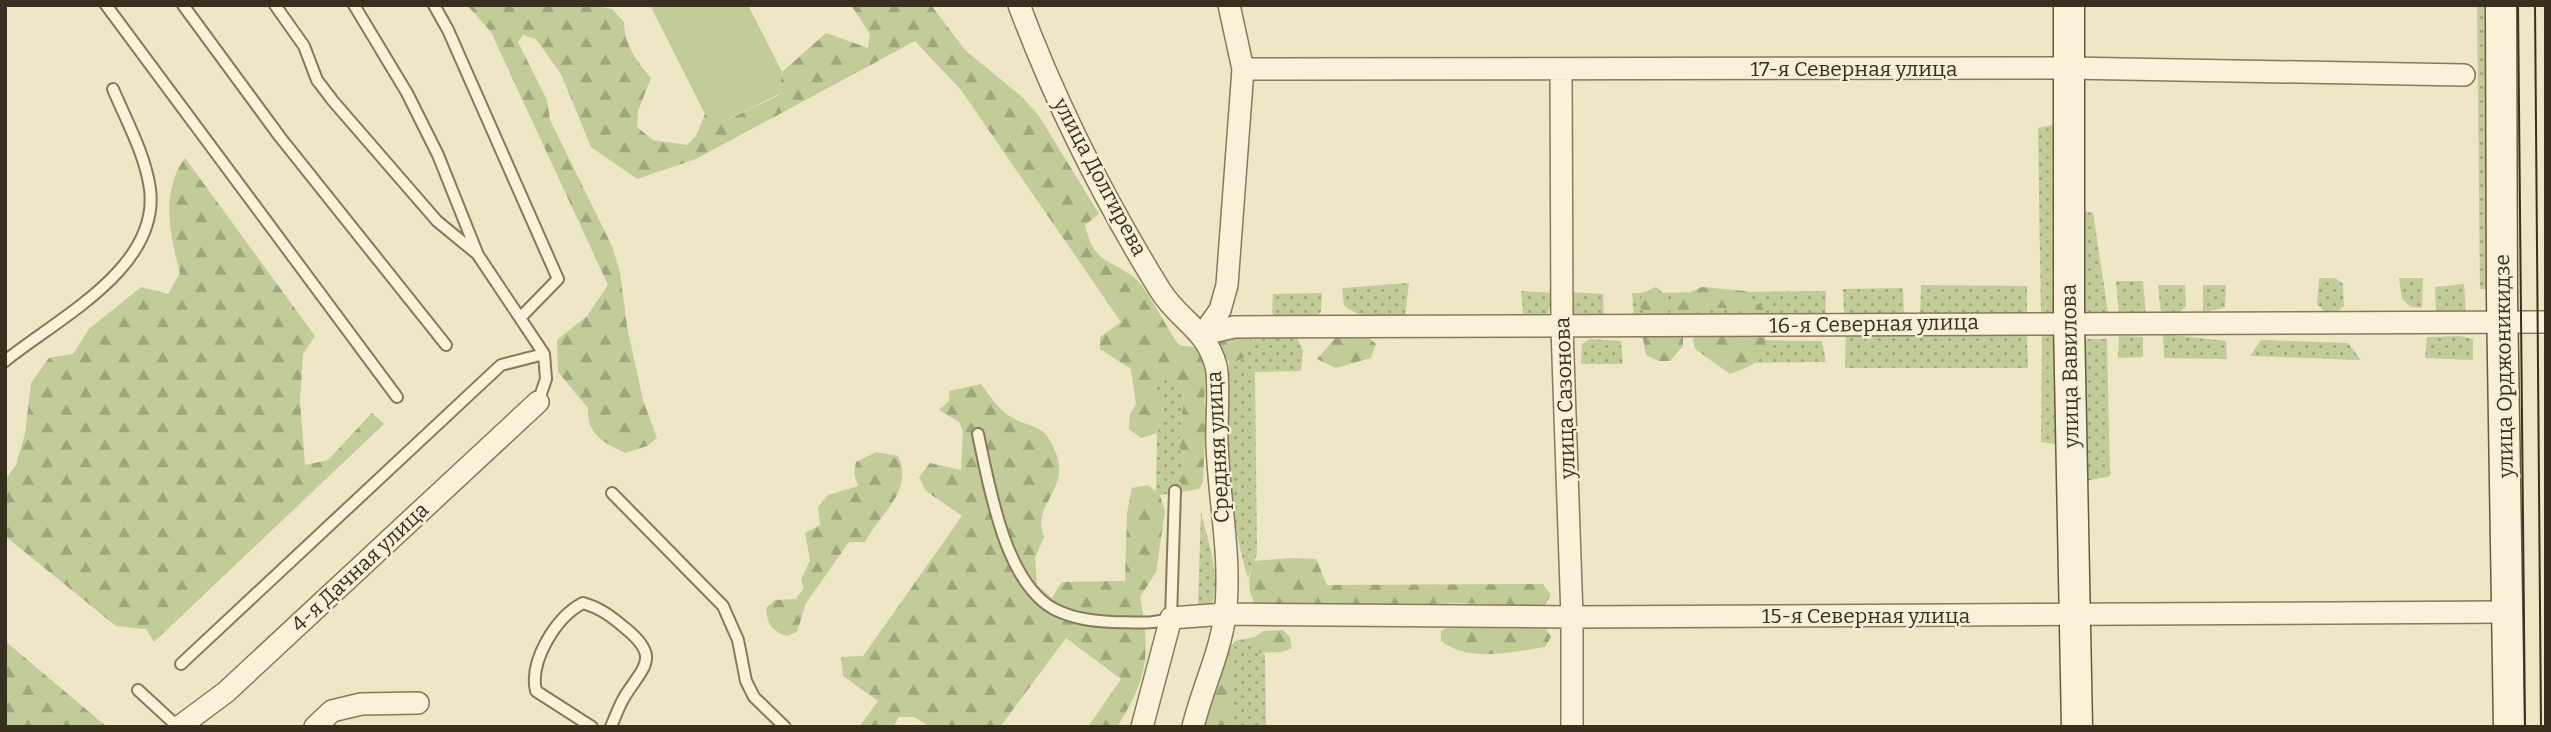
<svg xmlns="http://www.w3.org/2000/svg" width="2551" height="732" viewBox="0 0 2551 732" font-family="Bitter,serif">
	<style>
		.grass { fill: url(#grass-dots) }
		.forest { fill: url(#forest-firs) }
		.park { fill: #c1cc99 }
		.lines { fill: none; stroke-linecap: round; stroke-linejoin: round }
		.lane-casing { stroke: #89785b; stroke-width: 14 }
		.street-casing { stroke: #89785b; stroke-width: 24 }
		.secondary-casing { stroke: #6b593f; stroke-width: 33 }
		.lane { stroke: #f9f2d9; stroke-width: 10 }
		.street { stroke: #f9f2d9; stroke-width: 21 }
		.secondary { stroke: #f9f2d9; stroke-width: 30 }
		.tram { stroke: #392f1f; stroke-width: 2 }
		.labels { text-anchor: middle; stroke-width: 5; stroke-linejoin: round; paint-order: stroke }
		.street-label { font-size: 21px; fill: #392f1f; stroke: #f5efd5 }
	</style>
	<defs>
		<pattern id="grass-dots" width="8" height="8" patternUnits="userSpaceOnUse" patternTransform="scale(1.75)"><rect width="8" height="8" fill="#c1cc99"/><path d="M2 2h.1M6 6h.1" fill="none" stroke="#9ea67c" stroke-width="1.8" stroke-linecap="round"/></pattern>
		<pattern id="forest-firs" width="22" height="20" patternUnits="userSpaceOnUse" patternTransform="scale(1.75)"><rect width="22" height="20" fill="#c1cc99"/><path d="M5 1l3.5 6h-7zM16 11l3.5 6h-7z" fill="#9ea67c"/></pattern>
	</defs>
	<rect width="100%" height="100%" fill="#eee6c5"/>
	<path class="grass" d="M2477 5H2488L2489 289H2480Z
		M2053 125V317H2041L2038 128Z
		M2076 209 2093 213 2109 318 2075 317Z
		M2319 278H2335L2343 284 2344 306 2336 313H2326L2317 304Z
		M2399 278H2423L2422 308 2411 307 2402 299Z
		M2116 281H2143L2146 316H2119Z
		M1409 283 1405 316C1384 317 1360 321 1344 305L1342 288Z
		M2464 284 2466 311 2436 313 2435 287Z
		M1921 285 2027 286V317H1920Z
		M2158 285H2185L2186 306 2180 312 2161 313Z
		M2203 285H2226L2225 308 2203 312Z
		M1903 288 1904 316 1844 317 1843 289Z
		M1521 291 1554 293 1545 322 1523 314Z
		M1826 291 1825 319 1634 321 1632 293Z
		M1569 292 1603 294 1604 320 1568 318Z
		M1322 293 1321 312 1312 319 1277 320 1272 312 1273 294Z
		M1846 331 2027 334 2028 368H1845Z
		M2042 334H2054L2056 444 2041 442Z
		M2163 334 2226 341 2227 359 2164 358Z
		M1240 335 1251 338 1296 335 1303 351 1301 371 1255 372 1257 554 1248 578C1223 493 1226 426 1230 340Z
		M2119 336 2143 337V357L2118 358Z
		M2459 336 2473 339V360L2425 358 2427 337Z
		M1590 339 1621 341 1623 364H1581L1582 344Z
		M2080 339H2107L2110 476 2081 482Z
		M1749 340 1822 341 1826 362 1746 363Z
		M2261 340 2348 343 2361 360 2250 356Z
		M1169 376 1184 393 1179 445 1184 464 1178 479 1188 491 1160 495 1156 492 1157 433 1164 416 1154 384Z
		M1201 512C1208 542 1221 575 1212 604L1207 607 1198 604Z
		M1255 637V646L1260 653 1265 654 1266 727H1234V661L1226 652 1235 641Z"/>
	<path class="forest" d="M467 5H591L612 9 624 22C625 46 636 60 651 78L638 111 637 127 653 140 687 145 696 136 705 114 725 121 779 95 782 72 826 33 868 48 870 34 851 5H931L965 50 1021 96 1039 116 1099 214 1085 225C1094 265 1110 258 1136 279 1148 290 1167 329 1179 345L1200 348 1207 366 1204 402 1209 419 1205 436 1203 482 1199 489 1188 491 1177 479 1184 464 1179 445 1184 393 1169 377 1154 384 1164 416 1157 433 1141 438 1129 429 1130 414 1136 404 1131 369 1100 349V337L1121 322 961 90 915 41 696 159 637 179 591 147 561 74 536 39 523 35 518 42 547 100 550 120 612 246 620 272 627 326 643 400 657 438 647 446 625 453C604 443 586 434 588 408L558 372 557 340 587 316 608 285 491 32Z
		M185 158 315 336 303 354 300 401 305 465 328 460 372 413 384 424 154 642 146 629 116 626 5 536V480L16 465 25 434 31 383 49 358 73 354 89 329 141 287 168 294 180 273C170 236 160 192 185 158Z
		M1656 287 1666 296 1662 318H1649L1639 306 1642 293Z
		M1702 287 1745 291 1764 309 1761 316 1756 319C1732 305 1707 303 1685 319L1670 318C1668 299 1688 293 1702 287Z
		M1362 332 1376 344 1371 358 1336 368 1317 359 1339 334Z
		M1753 332 1765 336C1769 361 1751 366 1730 374L1695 349 1693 339 1698 333Z
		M1247 333 1252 344 1244 358 1233 362 1221 359 1217 344 1222 336Z
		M1642 334 1683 336V346L1670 361H1659L1646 355Z
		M981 384C991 397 999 411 1014 419 1024 424 1042 427 1047 436 1082 489 1029 498 1044 537L1035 558 1037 585 1052 598 1062 582 1125 581 1127 513 1132 488 1148 485 1160 495 1165 512 1156 572 1140 597C1151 652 1148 679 1117 727H1088L1121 679 1066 638 1000 727H931L914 717H899L893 727H859L878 701 843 676 841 657 863 656 962 516 926 491 919 477 930 463 961 470 963 431 959 422 939 410 949 401V391Z
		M876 452 898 456C914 491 881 512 865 542H849L806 603 797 632 787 636C772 631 767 624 766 608L775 600 796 599 804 588 801 580 810 560 805 533 820 525 818 507 828 495 858 486 854 473 856 462Z
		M1291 558 1316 559 1327 585 1543 584 1551 595 1544 606 1456 603 1260 611C1247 595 1247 580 1254 561Z
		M1452 625H1544L1551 637 1545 647C1511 652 1469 663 1441 641V631Z
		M1283 630 1290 637 1292 648 1282 652 1260 653 1254 646 1255 637 1263 631Z
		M5 641 107 727H5Z
		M1226 652 1234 661V727H1198Z"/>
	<path class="park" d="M650 5H748L782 72 779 94 725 121 705 114Z"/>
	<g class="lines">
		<defs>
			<path id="lane" d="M106 5 397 397
				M183 5 280 137 446 345
				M275 5 304 46 317 80 333 101 437 221 476 253
				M354 5 407 93 438 155 478 255 544 354 546 379 538 402
				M434 5 448 30 558 279 520 318
				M5 361C58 318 160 268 150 189 145 154 127 122 113 89
				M978 434C989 485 1005 585 1056 610 1075 619 1093 621 1113 622 1133 622 1152 625 1171 618L1175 491
				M612 493 723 606 738 640 746 681 754 697 785 727
				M181 664 501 365 544 354
				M138 690 178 727
				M592 727 536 691C529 661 556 617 583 603 600 608 611 616 625 628 661 657 644 666 625 696 619 706 615 717 611 727"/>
			<path id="street" d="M1019 5C1056 104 1105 201 1160 290 1179 321 1206 328 1216 366 1220 381 1216 426 1217 445 1219 501 1232 559 1225 615 1220 654 1202 689 1193 727
				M1243 69 2068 68 2464 75
				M1561 70 1562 328 1572 617V727
				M1203 334 1234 327 2546 322
				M1203 334 1220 310 1227 285 1243 69 1229 5
				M179 727 226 692 538 402
				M315 727 332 711 361 704 418 703
				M1142 727 1171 618 1225 614 1572 617 2508 612"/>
			<path id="secondary" d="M2069 5V322L2077 727
				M2501 5 2502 298 2509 727"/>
		</defs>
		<use href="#lane" class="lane-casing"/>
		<use href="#street" class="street-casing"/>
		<use href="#secondary" class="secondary-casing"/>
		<use href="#lane" class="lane"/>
		<use href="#street" class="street"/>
		<use href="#secondary" class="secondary"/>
		<path class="tram" d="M2518 5 2525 727
			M2535 5 2541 727"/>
	</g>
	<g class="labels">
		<g class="street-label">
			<text x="1854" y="76">17-я Северная улица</text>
			<text transform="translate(1100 177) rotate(62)" y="7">улица Долгирева</text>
			<text transform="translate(1874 324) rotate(-1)" y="7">16-я Северная улица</text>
			<text transform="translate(2070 366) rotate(-91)" y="7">улица Вавилова</text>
			<text transform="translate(2504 366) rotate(-91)" y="7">улица Орджоникидзе</text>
			<text transform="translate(1565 398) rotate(-92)" y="7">улица Сазонова</text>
			<text transform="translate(1218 447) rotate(-93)" y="7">Средняя улица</text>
			<text transform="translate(360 567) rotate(-43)" y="7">4-я Дачная улица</text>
			<text x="1866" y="623">15-я Северная улица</text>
		</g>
	</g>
	<rect width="2551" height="732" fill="none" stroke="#392f1f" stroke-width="14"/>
</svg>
